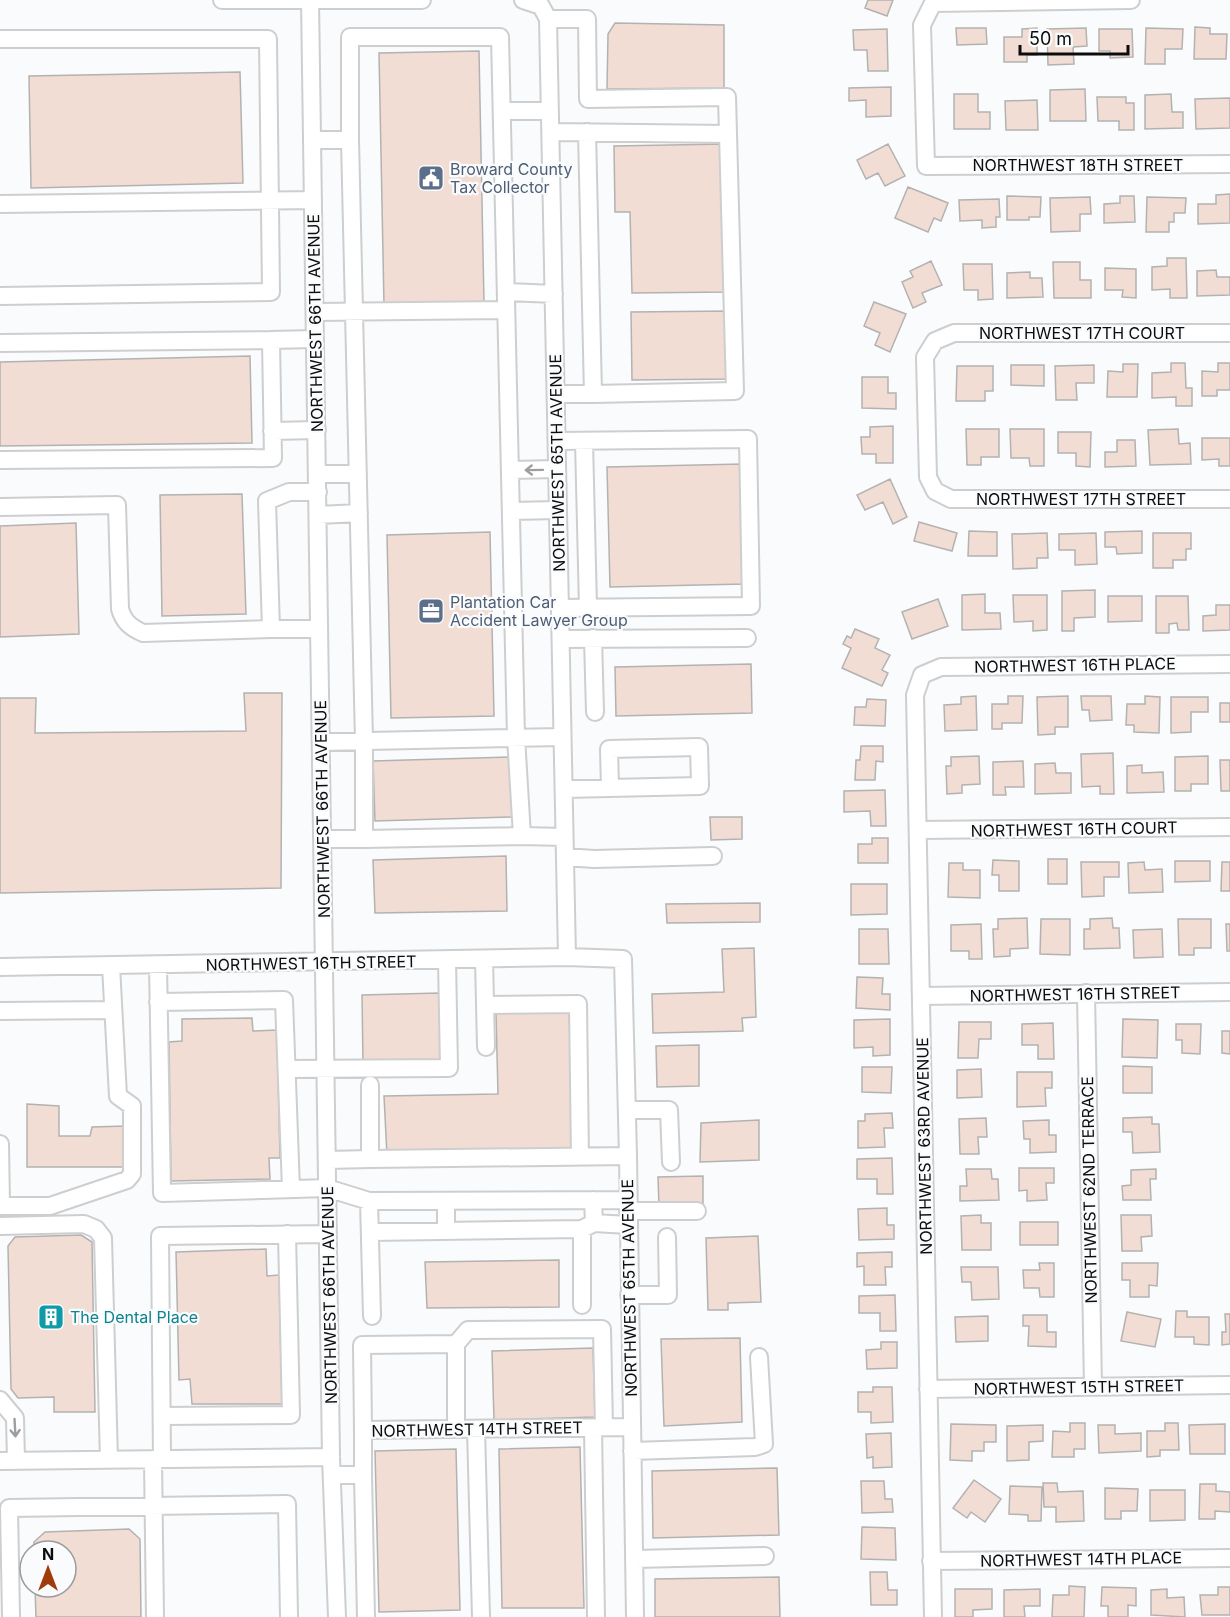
<svg xmlns="http://www.w3.org/2000/svg" width="1230" height="1617" viewBox="0 0 1230 1617" font-family="Inter,sans-serif">
	<style>
		.building { fill: #f1ddd4; stroke: #b3b2b1; stroke-width: 1.5 }
		.lines { fill: none; stroke-linecap: round; stroke-linejoin: round }
		.minor-casing { stroke: #cdcecf; stroke-width: 20 }
		.minor { stroke: #fff; stroke-width: 16 }
		.oneway { stroke: #9e9e9e }
		.labels { text-anchor: middle; stroke-width: 4.5; stroke-linejoin: round; paint-order: stroke }
		.street-label { font-size: 16px; fill: #0c0c0c; stroke: #fafbfc }
		.service-label { font-size: 16px; fill: #4e5e75; stroke: #fafbfc; text-anchor: start }
		.culture-label { font-size: 16px; fill: #0d838f; stroke: #fafbfc; text-anchor: start }
	</style>
	<rect width="100%" height="100%" fill="#fafbfc"/>
	<path class="building" d="M868 0H893L887 16 865 8Z
		M615 23 724 25V88L607 89 608 34Z
		M1195 27 1210 28V34H1227L1226 59H1194Z
		M956 28H986L987 44 957 45Z
		M1037 28V55H1027V62H1004V37H1022V29Z
		M1086 28 1087 46 1073 47 1074 64 1048 65 1047 29Z
		M1146 28 1183 29 1182 49H1165V64H1145Z
		M887 29 888 71H868L867 50H854L853 30Z
		M1099 29H1132L1133 57 1110 58V51H1099Z
		M479 51 484 303 384 305 379 53Z
		M240 72 243 183 31 188 29 76Z
		M891 87V116L866 117V100L849 101V88Z
		M1085 89 1086 121H1050V90Z
		M954 94H978V112H990V129H954Z
		M1171 94 1172 112H1183V128L1145 129V95Z
		M1097 97H1126V103H1134V130H1119V121H1098Z
		M1230 98V128L1196 129 1195 99Z
		M1037 100 1038 130H1006L1005 101Z
		M725 144 727 292 632 293 630 212H615L614 146Z
		M888 144 905 176 885 186 878 173 866 179 857 160Z
		M908 187 948 203 941 221 934 218 928 232 895 218Z
		M1230 194V223L1198 224V204H1216V195Z
		M1007 196 1041 197 1040 217H1029V220H1007Z
		M1120 196H1134L1135 222 1104 223V204L1120 203Z
		M1090 197 1091 214H1080V231L1051 232 1050 198Z
		M1147 197 1186 198 1185 213H1174V222H1169V232H1146Z
		M999 199 1000 217H996V227L982 228V220L960 221 959 200Z
		M1167 258H1186L1187 298H1170V289L1152 290V267L1167 266Z
		M931 261 942 285 922 293 926 302 913 308 902 282 913 277 910 271Z
		M1053 262H1080V280H1091V298H1054Z
		M963 264H992L993 299 978 300V290H964Z
		M1105 268 1136 269V298L1122 297 1123 290H1105Z
		M1216 270 1217 277H1230V295L1197 296V271Z
		M1030 272V278H1042L1043 297 1007 298V273Z
		M874 302 906 314 890 352 875 345 880 333 864 326Z
		M730 311 731 379 632 380 631 312Z
		M250 356 252 443 0 446V362Z
		M1171 363H1185L1186 388H1192V406H1176V397L1152 398V373L1171 372Z
		M1218 363H1230V390H1217V396H1202V371L1218 372Z
		M1123 364H1138L1137 397H1107L1108 371 1123 372Z
		M1011 365H1044V386L1011 385Z
		M1094 365V383H1076L1077 400H1056L1055 366Z
		M957 366H993V391H985V401H956Z
		M862 377H888V393H896V409L862 408Z
		M893 426V463H876V454H862L861 437H870V427Z
		M966 429H999V457H981V465H967Z
		M1010 429H1044V466H1030L1029 458H1011Z
		M1178 429 1179 444 1190 443 1191 464 1150 465 1148 430Z
		M1058 432H1091L1090 467 1076 466V453H1058Z
		M1202 438H1230V466H1219V459L1202 460Z
		M1117 440H1135L1136 466 1105 467V452H1117Z
		M742 464 745 584 610 587 607 467Z
		M890 479 907 517 893 524 883 502 865 510 857 495Z
		M242 494 246 614 162 616 160 495Z
		M919 522 957 533 952 551 914 541Z
		M76 523 79 634 0 637V526Z
		M969 531 997 532V556H968Z
		M1142 531V553L1117 554 1116 547H1105V532Z
		M490 532 494 716 391 718 387 535Z
		M1047 533 1048 558H1037V568L1013 569 1012 534Z
		M1096 533 1097 564 1075 565V550H1059V534Z
		M1153 533H1191V549H1186V560H1173V568H1153Z
		M1095 590V617L1074 618V631H1062V591Z
		M985 594V613H1000L1001 629 962 630V595Z
		M1013 595H1047V630L1033 631V621L1014 622Z
		M1108 596H1142V621L1108 622Z
		M1156 596H1188L1189 630H1178L1177 623 1169 624V633H1156Z
		M938 599 948 626 912 639 902 612Z
		M1216 605H1230V630L1203 631V616L1216 615Z
		M855 629 879 639 875 648 890 655 882 670 888 673 882 686 842 668 851 648 843 644 847 636 851 638Z
		M751 664 752 713 616 716 615 667Z
		M244 693H282L281 888 0 893V698H36L35 733 246 731Z
		M976 696 977 730 945 731 944 705 961 704V697Z
		M1008 696H1023L1022 723H1002V729H992V704H1008Z
		M1068 696V727H1055V734L1038 735 1037 697Z
		M1081 696H1111L1112 720 1090 721 1089 710H1082Z
		M1145 696 1160 697 1159 733 1134 732V725H1126L1127 704H1145Z
		M1171 697H1208V712H1191V732L1171 733Z
		M867 699 886 700 885 726 854 725 855 707H866Z
		M1220 703H1230V722H1220Z
		M861 746H883V762L876 761 875 780H855L856 760H860Z
		M1113 753 1114 794H1100V786L1082 787 1081 754Z
		M979 756 980 784 962 785V793L947 794 946 766H951V757Z
		M1208 756V784H1191V791H1175V757Z
		M511 757 513 817 375 821 373 761Z
		M1220 760H1230V791H1221Z
		M1023 761 1024 787H1005L1006 795H993V762Z
		M1055 763 1056 773H1071V793L1035 794V764Z
		M1142 765V773L1163 772 1164 792 1127 793V766Z
		M885 790 886 826H871L870 811 844 812V791Z
		M710 817H742V839L711 840Z
		M872 838H888V863H858V844H872Z
		M506 856 507 911 375 913 373 860Z
		M1048 859H1067V884H1048Z
		M993 860 1019 861V891H999V875H992Z
		M1175 861H1210V881L1175 882Z
		M1081 862H1119V877H1104V896L1082 897Z
		M1144 862 1145 870 1162 869 1163 892 1129 893 1128 863Z
		M1222 862H1230V891H1221Z
		M949 863H963V870H980V898L948 897Z
		M851 884H887V914L851 915Z
		M760 903V922L667 923 666 904Z
		M1027 918 1028 948 1010 949V956L994 957 993 929H998V919Z
		M1112 918 1113 928H1119L1120 948 1084 949V929H1090V919Z
		M1041 919H1070V955L1040 954Z
		M1178 919H1211V948H1194V955H1179Z
		M981 924 982 959H969V951H951V925Z
		M1226 924H1230V951H1227Z
		M859 929H888L889 964H859Z
		M1162 929 1163 957 1134 958 1133 930Z
		M754 948 756 1017 742 1018 743 1031 653 1033 652 994 724 992 722 949Z
		M857 977 883 978 882 994H890V1010L856 1008Z
		M439 993 441 1062 363 1064 362 995Z
		M569 1011 574 1154 387 1156 384 1096 498 1094 496 1013Z
		M252 1018 253 1031 277 1030 280 1158H269L270 1179 171 1181 169 1042 182 1041V1019Z
		M890 1019V1055L873 1056V1047L854 1048V1020Z
		M1123 1019 1158 1020 1157 1058 1122 1057Z
		M959 1022H991V1039H979L978 1058H958Z
		M1053 1023 1054 1059H1038V1045H1022V1024Z
		M1176 1024H1201L1200 1054 1182 1053V1040H1176Z
		M1222 1031H1230V1054L1222 1053Z
		M699 1045V1086L657 1087 656 1046Z
		M1123 1066 1152 1067V1093H1123Z
		M862 1067H892L891 1093 862 1092Z
		M981 1069 982 1097 957 1098V1070Z
		M1017 1072H1052V1088H1045L1046 1106 1017 1107Z
		M27 1104 59 1106V1136H90L92 1127 126 1126 127 1167H27Z
		M892 1113 893 1128H884L885 1147 858 1148V1121H865V1114Z
		M1152 1117V1124H1159L1160 1152 1133 1153 1132 1132H1123V1118Z
		M986 1118 987 1137H978L979 1154H960L959 1119Z
		M759 1120V1160L700 1162 701 1123Z
		M1049 1120V1135H1056V1152L1030 1153V1139H1024L1023 1121Z
		M892 1158 893 1194H877V1179H857V1159Z
		M1019 1168H1054V1183H1046L1047 1200 1027 1201V1190L1019 1191Z
		M966 1169H991L992 1179H998L999 1200 960 1201V1186H967Z
		M1156 1169V1179H1150L1151 1200H1123L1122 1186 1131 1185V1170Z
		M703 1176V1206L659 1207 658 1177Z
		M887 1208V1225H894V1239L859 1240 858 1209Z
		M981 1215V1223H991V1250H962L961 1216Z
		M1121 1215H1151L1152 1236 1141 1237 1142 1251H1122Z
		M1020 1222H1058V1245H1020Z
		M81 1235 92 1242 95 1412H54V1397L18 1398 11 1389 8 1246 15 1237Z
		M758 1236 761 1302 728 1303V1310H708L706 1238Z
		M266 1249 267 1276 279 1275 282 1404H192L190 1379 179 1380 176 1252Z
		M892 1252V1267H885L886 1285H864V1266L857 1267V1253Z
		M559 1260V1307L427 1308 425 1262Z
		M1039 1263H1054V1297H1040L1039 1288H1024L1023 1270H1040Z
		M1122 1263H1158L1157 1286 1149 1285V1297H1130V1280H1122Z
		M961 1267H998L999 1299 972 1300 971 1282H962Z
		M895 1295 896 1331H880V1313H859V1296Z
		M1176 1311H1187V1317H1209V1345L1194 1344V1337H1175Z
		M1127 1312 1161 1319 1155 1347 1121 1341Z
		M1225 1314H1230V1344L1222 1345V1332H1226Z
		M1023 1315H1047V1332H1056V1347L1028 1346 1029 1326H1023Z
		M988 1316V1341L956 1342 955 1317Z
		M740 1338 742 1422 664 1426 661 1339Z
		M881 1342H897V1368L867 1369 866 1350 881 1349Z
		M593 1348 595 1417 494 1420 492 1351Z
		M873 1387H892L893 1422 871 1423V1412H858V1392H873Z
		M1070 1423H1085V1449H1074V1457H1052L1053 1431 1070 1432Z
		M1165 1423H1178L1179 1450H1160V1456L1147 1457V1431H1165Z
		M951 1424 996 1425V1442H984V1451H972V1461L950 1460Z
		M1225 1424V1454H1190L1189 1425Z
		M1043 1425V1441L1029 1442V1460L1007 1461V1426Z
		M1098 1425H1115V1434L1141 1433V1451L1099 1453Z
		M891 1433 892 1467 873 1468V1457L867 1458 866 1434Z
		M580 1447 584 1608H502L499 1449Z
		M456 1449 460 1610 379 1612 375 1451Z
		M777 1468 779 1535 653 1538 652 1471Z
		M974 1480 1001 1499 985 1522 971 1512 967 1518 953 1508Z
		M861 1481H884L885 1499H892L893 1512 862 1513Z
		M1043 1483H1057L1058 1492 1083 1491 1084 1521 1056 1522V1507H1044Z
		M1200 1484H1216V1491L1230 1492V1512L1215 1511V1519H1199Z
		M1010 1486 1042 1487 1041 1521H1028V1515L1009 1514Z
		M1105 1488 1138 1489 1137 1511H1121V1519H1105Z
		M1150 1490H1185V1520L1150 1521Z
		M862 1527 895 1528 896 1560 861 1559Z
		M129 1529 140 1539 141 1617H36L35 1587H66V1551H34V1542L45 1532Z
		M870 1572H887L888 1590H897V1605H871Z
		M779 1577 780 1617H655V1579Z
		M1069 1586 1085 1587 1084 1617H1052L1053 1595H1069Z
		M1102 1587 1136 1588V1606L1128 1605V1617H1108V1606H1101Z
		M1218 1587H1230V1615H1202L1200 1595H1218Z
		M955 1589H992V1609L973 1610V1617H955Z
		M1040 1589V1606H1024L1025 1617H1004V1590Z
		M1167 1589V1598L1184 1597 1185 1617 1151 1615V1590Z"/>
	<g class="lines">
		<defs>
			<path id="minor" d="M222 0H422
				M310 0 331 1457 337 1617
				M523 0 541 6
				M1131 0 933 3 922 25 926 166 1230 164
				M541 6 548 19 567 957
				M548 19H587L588 99 727 97 728 134 551 132
				M0 39H268L271 292 0 296
				M502 111H550
				M587 132 593 394 735 391 728 134
				M312 140H350V37H500L516 737 522 836 364 839V741L350 140
				M0 204 313 200
				M506 292 554 294
				M315 312 506 310
				M1230 333H954L935 341 925 357 928 477 935 491 951 499H1230
				M271 340 315 339
				M0 343 271 340 273 458 0 460
				M556 394H593
				M272 431 317 430
				M557 441 748 439 751 606 560 608
				M584 441 588 608
				M510 470 557 469
				M317 474H358
				M0 507 117 505 120 609C124 622 130 627 143 633L271 629 267 501 289 492H318
				M511 511 558 510
				M318 515 359 513
				M271 629H319
				M593 638 595 712
				M561 639 747 638
				M321 742 562 737
				M564 789 700 786 699 747 609 749 610 788
				M918 830 1230 827
				M522 836 564 837
				M323 839H364
				M565 857 594 859 713 856
				M484 959 486 1047
				M158 965 162 1193 327 1188 369 1201 628 1200
				M0 967 567 957 623 959 628 1156 635 1617
				M1086 993 1093 1387
				M921 996 1230 992
				M158 1002 284 1000 291 1189
				M485 1005 578 1004 580 1157
				M0 1011 113 1010
				M287 1069 449 1068 447 960
				M370 1085V1159L628 1156
				M627 1110H669L671 1162
				M0 1144 1 1206H50L127 1180 132 1174V1106L118 1096 111 966
				M327 1160 370 1159
				M369 1201 372 1316
				M446 1201V1231
				M628 1211H697
				M594 1223 628 1225
				M0 1226 84 1224 96 1229 103 1238 109 1460
				M582 1229 594 1223 593 1200
				M370 1232 582 1229V1305
				M629 1295H668L667 1237
				M456 1344 468 1330 602 1329 604 1427
				M928 1389 1230 1385
				M0 1400 15 1418 16 1461
				M162 1416 291 1415 287 1234
				M593 1428 596 1617
				M476 1429 481 1617
				M363 1430 362 1345 456 1344V1429
				M632 1451 755 1447 764 1444 759 1357
				M153 1459 155 1617
				M162 1459 160 1236 328 1234
				M0 1461 331 1457
				M332 1475H363V1430L631 1427
				M363 1475 366 1617
				M634 1559 765 1556
				M931 1561 1230 1558
				M11 1617 9 1508 287 1504 289 1617
				M933 1617 915 695 922 675 941 667 1230 664"/>
		</defs>
		<use href="#minor" class="minor-casing"/>
		<use href="#minor" class="minor"/>
	</g>
	<defs><path id="oneway-shaft" d="M-6 0H5M1.5-3L5.5 0L1.5 3" fill="none" stroke-width="1.6" stroke-linecap="round" stroke-linejoin="round" transform="scale(1.5)"/></defs>
	<g class="oneway">
		<use href="#oneway-shaft" transform="translate(534 470) rotate(179)"/>
		<use href="#oneway-shaft" transform="translate(15 1428) rotate(87)"/>
	</g>
	<defs>
		<symbol id="civic-square" viewBox="-11 -11 22 22"><rect x="-9" y="-9" width="18" height="18" rx="4" fill="#5c6f8a" stroke="#fafbfc"/><path d="M-.6-6.5H3V-4.5H.6V-3L4-1V1h2V6H-6V1h2V-1L-.6-3ZM-1.2 2.5V6h2.4V2.5Z" fill="#fff"/></symbol>
		<symbol id="office-square" viewBox="-11 -11 22 22"><rect x="-9" y="-9" width="18" height="18" rx="4" fill="#5c6f8a" stroke="#fafbfc"/><path d="M-6-3h4V-5.5h4V-3h4V5H-6ZM-1-4.5V-3h2v-1.5ZM-6 0V1H6V0Z" fill="#fff"/></symbol>
		<symbol id="building-square" viewBox="-11 -11 22 22"><rect x="-9" y="-9" width="18" height="18" rx="4" fill="#0f9aa8" stroke="#fafbfc"/><path d="M-4-6H4V6H1V3H-1V6H-4ZM-2.5-4.3h1.7v1.8h-1.7ZM.8-4.3h1.7v1.8H.8ZM-2.5-1h1.7V.8h-1.7ZM.8-1h1.7V.8H.8Z" fill="#fff"/></symbol>
	</defs>
	<g fill-rule="evenodd">
		<use href="#civic-square" x="416" y="163" width="30" height="30"/>
		<use href="#office-square" x="416" y="596" width="30" height="30"/>
		<use href="#building-square" x="36" y="1302" width="30" height="30"/>
	</g>
	<g class="labels">
		<g class="street-label">
			<text x="1078" y="171">NORTHWEST 18TH STREET</text>
			<text transform="translate(315 323) rotate(-91)" y="6">NORTHWEST 66TH AVENUE</text>
			<text x="1082" y="339">NORTHWEST 17TH COURT</text>
			<text transform="translate(557 463) rotate(-91)" y="6">NORTHWEST 65TH AVENUE</text>
			<text x="1081" y="505">NORTHWEST 17TH STREET</text>
			<text transform="translate(1075 665) rotate(-1)" y="6">NORTHWEST 16TH PLACE</text>
			<text transform="translate(322 809) rotate(-91)" y="6">NORTHWEST 66TH AVENUE</text>
			<text transform="translate(1074 829) rotate(-1)" y="6">NORTHWEST 16TH COURT</text>
			<text transform="translate(311 963) rotate(-1)" y="6">NORTHWEST 16TH STREET</text>
			<text transform="translate(1075 994) rotate(-1)" y="6">NORTHWEST 16TH STREET</text>
			<text transform="translate(924 1146) rotate(-91)" y="6">NORTHWEST 63RD AVENUE</text>
			<text transform="translate(1089 1190) rotate(-91)" y="6">NORTHWEST 62ND TERRACE</text>
			<text transform="translate(629 1288) rotate(-91)" y="6">NORTHWEST 65TH AVENUE</text>
			<text transform="translate(329 1295) rotate(-91)" y="6">NORTHWEST 66TH AVENUE</text>
			<text transform="translate(1079 1387) rotate(-1)" y="6">NORTHWEST 15TH STREET</text>
			<text transform="translate(477 1429) rotate(-1)" y="6">NORTHWEST 14TH STREET</text>
			<text transform="translate(1081 1559) rotate(-1)" y="6">NORTHWEST 14TH PLACE</text>
		</g>
		<g class="service-label">
			<text x="450" y="175">Broward County<tspan x="450" dy="18">Tax Collector</tspan></text>
			<text x="450" y="608">Plantation Car<tspan x="450" dy="18">Accident Lawyer Group</tspan></text>
		</g>
		<g class="culture-label">
			<text x="70" y="1323">The Dental Place</text>
		</g>
	</g>
	<g transform="translate(48 1569)"><circle r="28" fill="#fafbfc" stroke="#9b9b9c" stroke-width="1.5"/>
	<path d="M0-4.5L10 22L0 15L-10 22Z" fill="#a03b0d"/>
	<text y="-9" font-size="16" font-weight="bold" text-anchor="middle" fill="#0c0c0c">N</text>
	</g>
	<path d="M1020 45v9h108v-9" fill="none" stroke="#0c0c0c" stroke-width="3"/>
	<text x="1029" y="45" font-size="18" fill="#0c0c0c" stroke="#fafbfc" stroke-width="4.5" paint-order="stroke">50 m</text>
</svg>
